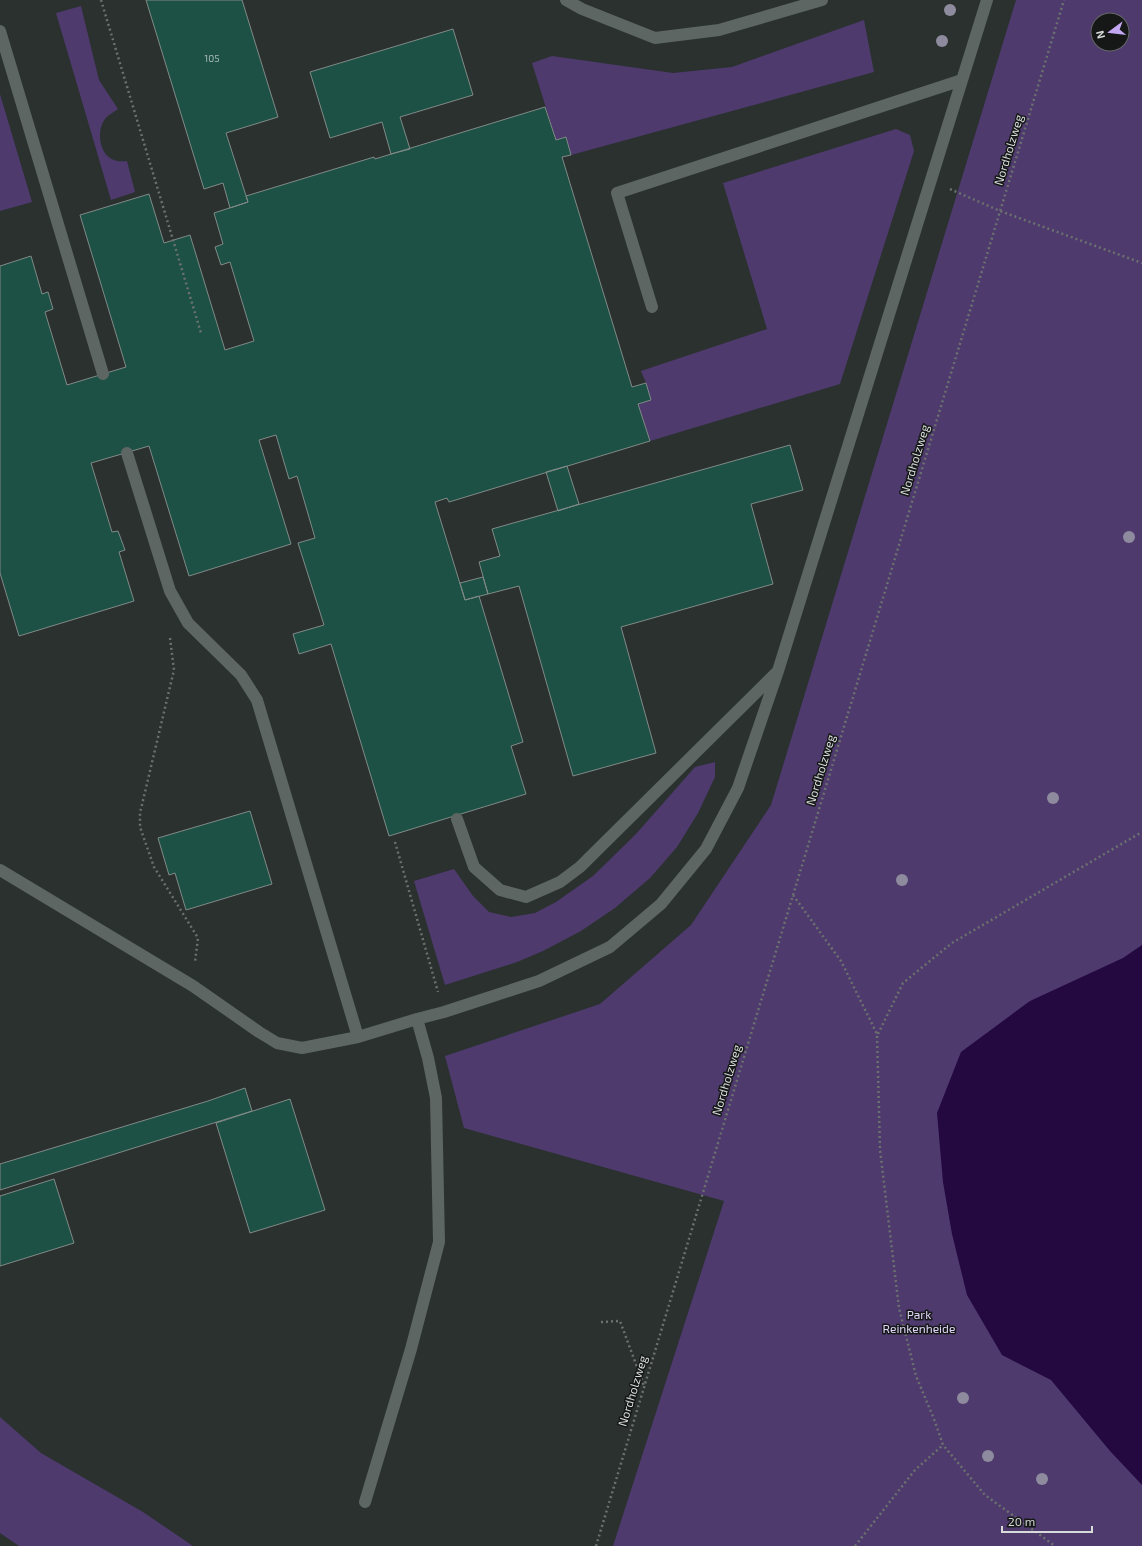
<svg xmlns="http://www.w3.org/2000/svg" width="1142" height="1546" viewBox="0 0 1142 1546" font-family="'Exo 2',sans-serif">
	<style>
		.green { fill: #4e3a6d; fill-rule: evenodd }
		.water { fill: #240840 }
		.building { fill: #1d5145; stroke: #818a87 }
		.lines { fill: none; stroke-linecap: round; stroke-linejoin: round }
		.path { stroke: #6b716f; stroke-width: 2.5; stroke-dasharray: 2 3; stroke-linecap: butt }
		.lane { stroke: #5d6663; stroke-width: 12 }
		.tree { fill: #8e8b9e }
		.labels { text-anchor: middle; stroke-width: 3; stroke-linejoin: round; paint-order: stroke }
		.number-label { font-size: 10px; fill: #a8b9b6 }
		.street-label { font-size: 12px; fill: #d7dcdb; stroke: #151817 }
		.park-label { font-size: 12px; fill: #e0d4f8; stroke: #151817 }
	</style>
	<rect width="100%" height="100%" fill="#2a312f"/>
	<path class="green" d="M1016 0H1142V1546H613L724 1201 464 1128 445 1056 600 1004 691 925 771 805ZM1098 20H1122V44H1098Z
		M81 6 99 80 118 109C114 112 108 115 105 119 96 130 99 155 114 160 118 162 123 161 127 161L135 192 111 200 56 13Z
		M864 20 874 72 571 155 566 137 556 140 532 63 552 56 673 73 732 67Z
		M0 94 32 202 0 211Z
		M896 129 910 135 914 151 840 384 650 441 638 404 646 383 641 371 767 329 723 183Z
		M715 762V777L698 813 677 847 650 878 615 908 581 931 543 951 517 962 445 985 414 881 454 869 473 896 489 912 511 917 535 913 556 902 593 876 636 834 695 767Z
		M0 1417 41 1453 143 1512 193 1546H19L0 1533Z"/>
	<path class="water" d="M1142 945V1485L1110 1451 1051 1380 1002 1355 967 1295 952 1234 943 1182 937 1113 961 1052 1030 1001 1123 958Z"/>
	<path class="building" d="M146 0H242L278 117 226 133 248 202 230 208 223 183 204 189Z
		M453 29 473 95 400 117 410 149 391 154 382 122 330 138 310 72Z
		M545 107 556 140 566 137 571 155 562 157 632 387 646 383 651 400 638 404 650 441 449 502 447 498 435 502 465 600 479 596 523 742 511 746 526 794 389 836 331 644 299 654 293 634 324 625 298 543 315 538 297 476 289 479 276 435 259 440 291 544 189 576 149 446 91 463 112 532 118 531 125 550 119 552 134 601 19 636 0 573V266L31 256 42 294 48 292 53 309 45 312 67 385 126 367 80 215 149 194 164 243 190 235 225 350 254 341 230 262 221 265 215 247 223 244 214 213 248 202 246 196 374 157 375 159Z
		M790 445 803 490 751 504 773 584 621 627 656 753 573 776 519 586 488 594 479 562 500 556 492 529Z
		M567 466 579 504 558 511 546 472Z
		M483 577 488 594 465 600 460 583Z
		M250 811 272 884 186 910 175 873 169 875 158 838Z
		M245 1088 252 1111 0 1190V1164L208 1101Z
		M290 1099 325 1210 250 1233 216 1123Z
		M54 1179 74 1243 0 1266V1196Z"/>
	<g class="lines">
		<path class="path" d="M101 0 201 333
			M950 189 1000 211 1142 263
			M170 638 174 670 140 813V827L154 867 198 938 195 962
			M395 842 438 992
			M793 895 841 961 877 1034 880 1150 899 1308 916 1376 934 1419 943 1445 985 1495 1055 1546
			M878 1034 903 983 952 943 1142 832
			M601 1322 620 1321 644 1386
			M596 1546 1064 0
			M855 1546 915 1470 943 1445"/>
		<path class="lane" d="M566 0 582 9 655 38 719 30 822 0
			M0 31 103 374
			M652 307 617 193 962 80
			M127 453 170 591 188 623 241 675 257 700 358 1037
			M457 819 474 867 500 890 526 897 560 882 580 867 776 673
			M0 870 193 986 259 1032 277 1043 302 1048 358 1037 417 1019 444 1012 539 981 610 947 661 904 706 849 738 788 778 671 987 0
			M365 1502 411 1349 439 1242 436 1098 428 1058 417 1019"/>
	</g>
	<g class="tree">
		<circle cx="950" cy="10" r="6"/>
		<circle cx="942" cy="41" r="6"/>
		<circle cx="1129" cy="537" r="6"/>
		<circle cx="1053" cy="798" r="6"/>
		<circle cx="902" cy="880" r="6"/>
		<circle cx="963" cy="1398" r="6"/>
		<circle cx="988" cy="1456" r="6"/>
		<circle cx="1042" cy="1479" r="6"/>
	</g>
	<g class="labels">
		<g class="number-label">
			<text x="212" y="62">105</text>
		</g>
		<g class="street-label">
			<text transform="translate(1009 150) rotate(-73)" y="4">Nordholzweg</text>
			<text transform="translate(915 460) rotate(-73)" y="4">Nordholzweg</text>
			<text transform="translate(821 770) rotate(-73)" y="4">Nordholzweg</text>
			<text transform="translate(727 1080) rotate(-73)" y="4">Nordholzweg</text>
			<text transform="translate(633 1391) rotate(-73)" y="4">Nordholzweg</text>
		</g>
		<g class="park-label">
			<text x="919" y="1319">Park<tspan x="919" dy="14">Reinkenheide</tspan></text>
		</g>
	</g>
	<g transform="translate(1110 32) rotate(255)"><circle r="19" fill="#151817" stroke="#636665"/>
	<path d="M0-3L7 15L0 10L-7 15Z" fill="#c3a7f2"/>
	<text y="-6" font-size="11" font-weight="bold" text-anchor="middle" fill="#d7dcdb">N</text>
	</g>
	<path d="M1002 1526v6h90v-6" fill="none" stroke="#d7dcdb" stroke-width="2"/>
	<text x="1008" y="1526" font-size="12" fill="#d7dcdb" stroke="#151817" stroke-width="3" paint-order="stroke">20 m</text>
</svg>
